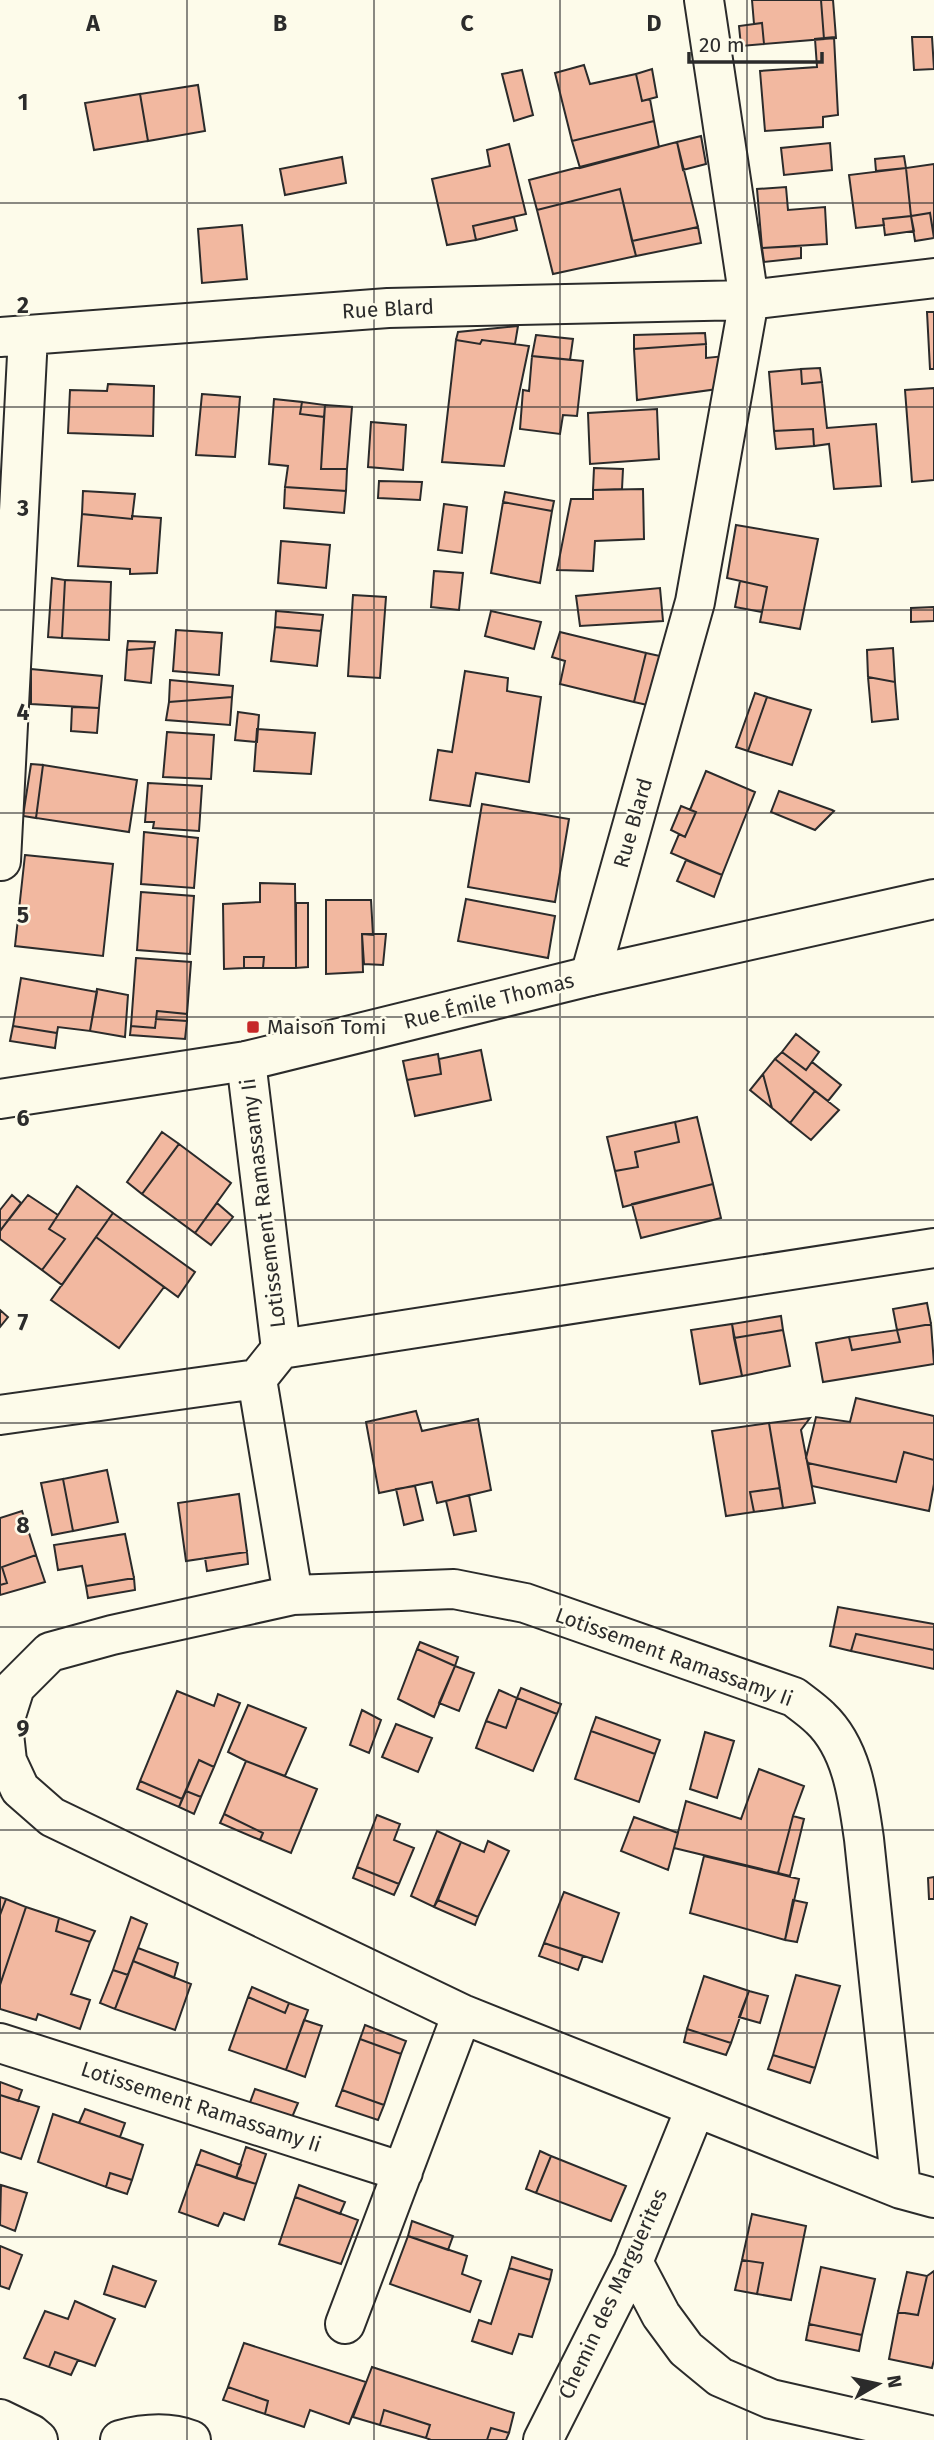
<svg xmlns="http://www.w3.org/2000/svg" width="934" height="2440" viewBox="0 0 934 2440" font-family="'Fira Sans',sans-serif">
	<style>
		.building { fill: #f2b8a0; stroke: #2b2b2b; stroke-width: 2 }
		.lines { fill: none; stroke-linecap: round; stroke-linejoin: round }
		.street-casing { stroke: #2b2b2b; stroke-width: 42 }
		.secondary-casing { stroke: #2b2b2b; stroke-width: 42 }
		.street { stroke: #fdfbea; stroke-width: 38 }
		.secondary { stroke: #fdfbea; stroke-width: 38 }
		.grid { fill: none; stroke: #2b2b2b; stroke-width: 2; stroke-opacity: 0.55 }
		.poi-dot { fill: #c62828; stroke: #fdfbea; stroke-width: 2.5 }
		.labels { text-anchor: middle; stroke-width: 5; stroke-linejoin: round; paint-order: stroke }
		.street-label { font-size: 21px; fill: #2b2b2b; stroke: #fdfbea }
		.poi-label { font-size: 21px; fill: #2b2b2b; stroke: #fdfbea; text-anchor: start }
		.grid-label { font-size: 23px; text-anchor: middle; font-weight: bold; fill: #2b2b2b; stroke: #fdfbea; stroke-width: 5; stroke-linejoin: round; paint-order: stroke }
	</style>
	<rect width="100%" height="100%" fill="#fdfbea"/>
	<path class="building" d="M752 0H821L824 39 764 44 762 23 754 24Z
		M821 0H833L836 38 824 39Z
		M762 23 764 44 741 46 739 26Z
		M834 37 838 115 823 117V127L765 131 760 71 817 67 815 39Z
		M912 37H932L934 69 914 70Z
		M584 65 590 84 636 74 642 101 650 99 654 121 572 141 555 73Z
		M652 69 657 97 642 101 636 74Z
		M522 70 533 115 514 121 502 74Z
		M198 85 205 131 148 141 140 94Z
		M140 94 148 141 94 150 85 103Z
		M654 121 659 147 580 168 572 141Z
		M701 136 706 164 683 170 677 142Z
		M677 142 698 227 632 241 620 189 537 210 529 180Z
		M830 143 832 170 784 175 781 148Z
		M509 144 526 214 473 226 476 240 447 245 432 179 490 166 487 150Z
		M904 156 906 168 876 171 875 159Z
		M342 157 346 183 285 195 280 169Z
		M934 164V231H933L930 213 911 216 906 168Z
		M906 168 911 216 883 219 884 225 856 228 849 175Z
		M786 187 788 210 825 207 827 244 762 248 757 189Z
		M620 189 636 256 553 274 537 210Z
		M930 213 934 238 915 241 911 216Z
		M911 216 914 231 885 235 883 219Z
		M514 217 517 230 476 240 473 226Z
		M242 225 247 279 202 283 198 229Z
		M698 227 701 243 636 256 632 241Z
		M801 246V258L764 262 762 248Z
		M927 312H934V369H930Z
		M518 326 515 344 482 340 480 344 456 340 458 332Z
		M705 333 706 344 634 349V335Z
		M536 335 573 339 570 360 532 356Z
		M456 340 480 344 482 340 529 346 504 466 442 462Z
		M706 344V358L735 355 732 387 637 400 634 349Z
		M532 356 583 361 577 416 563 415 560 434 520 429 523 390 529 391Z
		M820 368 822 382 802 384 801 369Z
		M801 369 802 384 822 382 827 428 876 424 881 486 834 489 829 444 814 446 813 429 774 431 769 372Z
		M108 384 154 386 153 436 68 433 70 390 107 391Z
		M934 388V480L912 482 905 390Z
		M202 394 240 397 235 457 196 455Z
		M274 399 302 402 300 414 324 417 321 469H347L346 491 285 487 288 466 269 464Z
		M302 402 325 405 324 417 300 414Z
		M325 405 352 407 347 469H321Z
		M657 409 659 459 590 464 588 413Z
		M371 422 406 425 403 470 368 467Z
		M813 429 814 446 776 449 774 431Z
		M594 468 623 469 622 489 593 490Z
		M379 481 422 482 420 500 378 498Z
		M285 487 346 491 344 513 284 508Z
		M643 489 644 539 595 541 593 571 557 570 571 499H593V490Z
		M83 491 135 494 132 519 82 514Z
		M505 492 554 501 552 511 503 502Z
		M503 502 552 511 540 583 491 573Z
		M444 504 467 507 462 553 438 550Z
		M82 514 132 519V516L161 518 157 573 130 574V569L78 566Z
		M736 525 818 539 800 629 760 622 767 587 727 578Z
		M281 541 330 545 326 588 278 583Z
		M434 571 463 573 459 610 431 607Z
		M52 578 65 580 62 638 48 637Z
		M65 580 111 582 109 640 62 638Z
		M740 581 767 587 762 612 735 607Z
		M660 588 663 621 580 626 576 596Z
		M353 595 386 597 380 678 348 676Z
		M934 607V621L911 622V608Z
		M276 611 323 615 321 631 275 627Z
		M491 611 541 622 534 649 485 636Z
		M275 627 321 631 317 666 271 661Z
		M176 630 222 633 219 675 173 671Z
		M560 632 646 653 634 702 560 684 565 661 552 657Z
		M128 641 155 642 154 648 127 650Z
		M154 648 151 683 125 680 127 650Z
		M893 648 895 682 868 677 867 650Z
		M646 653 669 658 656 707 634 702Z
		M31 669 102 676 99 708 31 704Z
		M465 671 508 678 507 691 541 697 529 782 476 773 470 806 430 800 438 750 452 752Z
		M868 677 895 682 898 719 872 722Z
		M170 680 233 686 232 697 169 702Z
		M755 693 767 697 748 751 736 747Z
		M232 697 230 725 166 720 169 702Z
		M767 697 811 710 792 765 748 751Z
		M72 707 99 708 97 733 71 731Z
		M238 712 259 715 257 742 235 740Z
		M257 729 315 733 311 774 254 771Z
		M167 732 214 735 211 779 163 777Z
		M31 764 43 765 36 818 23 816Z
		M43 765 137 780 129 832 36 818Z
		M706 771 755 792 722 875 671 853 679 834 685 837 696 812 690 810Z
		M148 783 202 786 199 831 153 828 154 822H145Z
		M779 791 832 810 834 811 815 830 771 812Z
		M482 804 569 819 555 902 468 887Z
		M681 806 696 812 685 837 671 830Z
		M144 832 198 838 194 888 141 884Z
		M25 855 113 864 103 956 15 946Z
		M686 860 722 875 714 897 677 881Z
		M260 883 295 884 296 968H263L264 957H244V968L224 969 223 904 260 902Z
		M141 892 194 896 190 954 137 950Z
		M466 899 555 916 548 958 458 941Z
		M326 900H371L373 935 362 934 363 972 326 974Z
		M296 903H308V967L296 968Z
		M362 934H386L383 965 364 964Z
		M244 957H264L263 968H244Z
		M136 958 191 962 187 1014 157 1011 155 1028 131 1026Z
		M21 978 97 992 90 1031 58 1027 57 1033 13 1026Z
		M97 989 128 995 125 1037 90 1031Z
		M157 1011 187 1014V1021L156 1019Z
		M156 1019 187 1021 185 1039 130 1035 131 1026 155 1028Z
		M13 1026 57 1033 55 1048 10 1041Z
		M796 1034 819 1052 806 1070 782 1052Z
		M481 1050 491 1100 415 1116 407 1080 441 1074 439 1059Z
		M782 1052 806 1070 812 1062 841 1085 828 1101 775 1059Z
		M438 1054 441 1074 407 1080 403 1061Z
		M775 1059 815 1091 790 1123 772 1108 763 1074Z
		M763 1074 772 1108 750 1090Z
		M815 1091 839 1110 811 1140 790 1123Z
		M697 1117 713 1184 623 1207 615 1171 638 1167 635 1152 679 1142 675 1122Z
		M675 1122 679 1142 635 1152 638 1167 615 1171 607 1137Z
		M162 1132 179 1144 142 1194 127 1182Z
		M179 1144 231 1183 195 1233 142 1194Z
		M713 1184 721 1218 641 1238 632 1204Z
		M77 1186 113 1213 62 1285 42 1270 65 1239 49 1229Z
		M12 1195 21 1203 0 1231V1210Z
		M28 1195 58 1215 49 1229 65 1239 42 1270 0 1239V1231Z
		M217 1203 233 1217 211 1245 195 1233Z
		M113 1213 195 1272 178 1297 96 1237Z
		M96 1237 164 1287 119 1348 51 1300Z
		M927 1303 931 1324 897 1330 893 1309Z
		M0 1310 8 1317 0 1327Z
		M781 1316 783 1330 734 1338 732 1324Z
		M732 1324 742 1376 700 1384 691 1330Z
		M931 1324 934 1364 823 1382 816 1343 849 1337 852 1350 900 1342 897 1330Z
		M783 1330 790 1366 742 1376 734 1338Z
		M897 1330 900 1342 852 1350 849 1337Z
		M856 1398 934 1416V1460L904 1452 896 1482 808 1463 806 1458 816 1417 850 1422Z
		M416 1411 422 1431 478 1419 491 1490 437 1503 432 1482 379 1493 366 1422Z
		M810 1418 801 1430 815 1503 783 1508 769 1423Z
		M769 1423 780 1488 750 1492 754 1512 726 1516 712 1431Z
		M904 1452 934 1460V1484L929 1511 812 1486 808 1463 896 1482Z
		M107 1470 118 1522 73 1531 63 1479Z
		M63 1479 73 1531 52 1535 41 1483Z
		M415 1486 423 1520 404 1525 396 1489Z
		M780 1488 783 1508 754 1512 750 1492Z
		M239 1494 247 1552 186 1561 178 1503Z
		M469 1495 476 1531 454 1535 446 1501Z
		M22 1511 36 1555 2 1567 7 1583 0 1585V1518Z
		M125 1534 134 1578 86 1586 82 1566 58 1570 54 1545Z
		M247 1552 248 1564 207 1571 205 1558Z
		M36 1555 45 1582 0 1595V1585L7 1583 2 1567Z
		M134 1578 135 1590 88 1598 86 1586Z
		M838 1607 934 1624V1650L856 1634 851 1651 830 1646Z
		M856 1634 934 1650V1669L851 1651Z
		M420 1642 458 1657 455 1666 417 1649Z
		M417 1649 455 1666 434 1717 398 1699Z
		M455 1666 474 1673 459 1711 439 1703Z
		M521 1688 561 1704 557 1714 517 1698Z
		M499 1690 517 1698 506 1728 486 1721Z
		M177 1691 214 1706 218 1694 240 1703 214 1767 199 1760 182 1799 140 1781Z
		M517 1698 557 1714 533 1771 476 1748 486 1721 506 1728Z
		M248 1705 306 1728 285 1776 246 1761 228 1752Z
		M362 1710 381 1720 369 1753 350 1745Z
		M596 1717 660 1740 655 1754 591 1731Z
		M396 1724 432 1738 418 1772 382 1757Z
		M591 1731 655 1754 639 1802 575 1779Z
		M705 1732 734 1741 717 1798 690 1789Z
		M199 1760 214 1767 201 1797 186 1791Z
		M246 1761 317 1789 291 1853 260 1840 263 1833 224 1814Z
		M759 1769 804 1786 793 1816 778 1873 674 1848 686 1801 741 1819Z
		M140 1781 182 1799 179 1807 137 1789Z
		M186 1791 201 1797 194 1814 179 1807Z
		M224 1814 263 1833 260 1840 220 1823Z
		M377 1815 400 1824 394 1840 414 1848 399 1884 357 1867Z
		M793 1816 804 1819 790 1876 778 1873Z
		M634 1817 678 1833 668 1870 621 1851Z
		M437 1831 461 1842 434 1907 411 1896Z
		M488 1841 509 1851 478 1917 438 1900 461 1842 484 1852Z
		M704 1856 799 1879 785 1940 690 1913Z
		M357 1867 399 1884 394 1895 353 1878Z
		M934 1877V1899H929L928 1878Z
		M564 1892 619 1913 602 1962 544 1943Z
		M0 1897 6 1899 0 1915Z
		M6 1899 26 1907 0 1985V1915Z
		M438 1900 478 1917 475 1925 434 1907Z
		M793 1900 807 1903 797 1942 785 1940Z
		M26 1907 59 1918 56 1931 90 1942 71 1994 90 2000 80 2029 38 2014 36 2020 0 2009V1985Z
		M131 1917 147 1924 128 1975 113 1970Z
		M59 1918 95 1931 90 1942 56 1931Z
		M544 1943 583 1956 578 1970 539 1956Z
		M138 1948 178 1963 174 1978 133 1961Z
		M133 1961 191 1984 175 2030 115 2009Z
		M113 1970 128 1975 115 2009 100 2003Z
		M796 1975 840 1986 815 2068 773 2055Z
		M704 1976 749 1991 731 2043 687 2029Z
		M252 1987 289 2003 285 2013 248 1997Z
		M749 1991 768 1996 760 2023 739 2017Z
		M248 1997 285 2013 289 2003 308 2010 286 2070 229 2050Z
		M304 2020 322 2026 305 2077 286 2070Z
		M365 2025 406 2041 401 2054 360 2039Z
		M687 2029 731 2043 726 2055 684 2042Z
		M360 2039 401 2054 384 2105 342 2090Z
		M773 2055 815 2068 810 2083 768 2069Z
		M0 2082 22 2090 18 2101 0 2095Z
		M255 2089 298 2103 290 2122 248 2108Z
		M342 2090 384 2105 378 2120 336 2106Z
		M0 2095 39 2107 21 2159 0 2152Z
		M85 2109 125 2123 120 2137 79 2123Z
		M53 2114 143 2145 132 2180 110 2173 106 2187 38 2162Z
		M246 2147 266 2154 256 2184 236 2178Z
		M201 2150 241 2165 236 2178 196 2164Z
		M540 2151 551 2156 536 2193 526 2189Z
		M551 2156 626 2186 611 2221 536 2193Z
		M196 2164 256 2184 244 2220 224 2213 218 2226 179 2212Z
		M110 2173 132 2180 127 2194 106 2187Z
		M1 2185 27 2193 15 2231 0 2225Z
		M299 2185 345 2202 340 2214 295 2197Z
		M295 2197 358 2220 341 2264 279 2244Z
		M752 2214 806 2226 791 2300 757 2294 763 2263 742 2260Z
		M412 2221 453 2236 448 2250 408 2236Z
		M408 2236 467 2256 462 2274 481 2281 470 2312 390 2284Z
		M0 2246 22 2255 9 2289 0 2286Z
		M512 2257 552 2270 550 2280 509 2268Z
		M742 2260 763 2263 757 2294 735 2290Z
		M113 2266 156 2281 145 2307 104 2294Z
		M821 2267 875 2279 862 2335 809 2324Z
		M509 2268 550 2280 532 2337 519 2334 512 2354 472 2341 479 2320 491 2324Z
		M934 2271V2360L932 2368 889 2359 898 2312 918 2315 927 2276Z
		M907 2272 927 2276 918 2315 898 2312Z
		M75 2301 115 2319 95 2366 55 2352 49 2367 24 2358 45 2311 68 2319Z
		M809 2324 862 2335 859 2351 806 2340Z
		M244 2343 366 2382 349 2424 310 2410 304 2427 265 2414 268 2401 228 2387Z
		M55 2352 78 2360 71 2375 49 2367Z
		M372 2367 514 2413 509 2433 491 2428 487 2440H431L426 2438 430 2425 384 2410 380 2425 353 2417Z
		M228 2387 268 2401 265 2414 223 2400Z
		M384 2410 430 2425 426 2438 380 2425Z
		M491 2428 509 2433 506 2440H487Z"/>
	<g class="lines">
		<defs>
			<path id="street" d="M0 337 388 308 749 300 934 278
				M1 861 28 336
				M590 976 695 602 749 300 704 0
				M246 1061 281 1349 257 1379 293 1595
				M281 1349 934 1248
				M0 1415 257 1379
				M0 2043 403 2172
				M901 2189 864 1839C858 1797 852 1748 820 1718 812 1710 803 1704 794 1697L525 1603 454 1589 293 1595 112 1635 50 1652 15 1687 3 1725 7 1761 20 1789 52 1817 462 2014 901 2189 934 2198
				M633 2262 661 2315 686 2349 720 2377 771 2399 934 2436
				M345 2324 462 2014
				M0 2419 31 2434 38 2440
				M120 2440C142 2434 168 2431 191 2440
				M543 2440 633 2262 695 2109"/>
			<path id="secondary" d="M0 1099 246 1061 590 976 934 899"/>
		</defs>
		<use href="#street" class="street-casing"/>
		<use href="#secondary" class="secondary-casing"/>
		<use href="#street" class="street"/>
		<use href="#secondary" class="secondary"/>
	</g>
	<path class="grid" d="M187 0V2440M374 0V2440M560 0V2440M747 0V2440M0 203H934M0 407H934M0 610H934M0 813H934M0 1017H934M0 1220H934M0 1423H934M0 1627H934M0 1830H934M0 2033H934M0 2237H934"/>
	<rect class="poi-dot" x="246" y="1020" width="14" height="14" rx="3.5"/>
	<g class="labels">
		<g class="street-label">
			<text transform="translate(388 309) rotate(-3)" y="7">Rue Blard</text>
			<text transform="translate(633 823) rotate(-74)" y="7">Rue Blard</text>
			<text transform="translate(489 1001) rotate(-14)" y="7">Rue Émile Thomas</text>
			<text transform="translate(263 1203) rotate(-97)" y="7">Lotissement Ramassamy Ii</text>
			<text transform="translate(674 1657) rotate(20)" y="7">Lotissement Ramassamy Ii</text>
			<text transform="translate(201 2107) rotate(18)" y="7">Lotissement Ramassamy Ii</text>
			<text transform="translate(613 2294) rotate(-65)" y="7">Chemin des Marguerites</text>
		</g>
		<g class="poi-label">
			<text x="267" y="1034">Maison Tomi</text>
		</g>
	</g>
	<g class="grid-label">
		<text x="93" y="31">A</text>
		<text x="280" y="31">B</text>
		<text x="467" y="31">C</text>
		<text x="654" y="31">D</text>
		<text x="23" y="110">1</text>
		<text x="23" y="313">2</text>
		<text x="23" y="516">3</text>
		<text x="23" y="720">4</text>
		<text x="23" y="923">5</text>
		<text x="23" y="1126">6</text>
		<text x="23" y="1330">7</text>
		<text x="23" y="1533">8</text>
		<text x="23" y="1736">9</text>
	</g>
	<g transform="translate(878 2384) rotate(81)" stroke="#fdfbea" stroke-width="5" paint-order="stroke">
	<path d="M0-5L12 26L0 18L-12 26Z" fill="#2b2b2b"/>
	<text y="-10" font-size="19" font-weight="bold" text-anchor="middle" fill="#2b2b2b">N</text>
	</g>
	<path d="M689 52v10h133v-10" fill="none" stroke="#2b2b2b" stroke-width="3.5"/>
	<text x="699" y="52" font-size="21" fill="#2b2b2b" stroke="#fdfbea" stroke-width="5" paint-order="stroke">20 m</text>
</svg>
